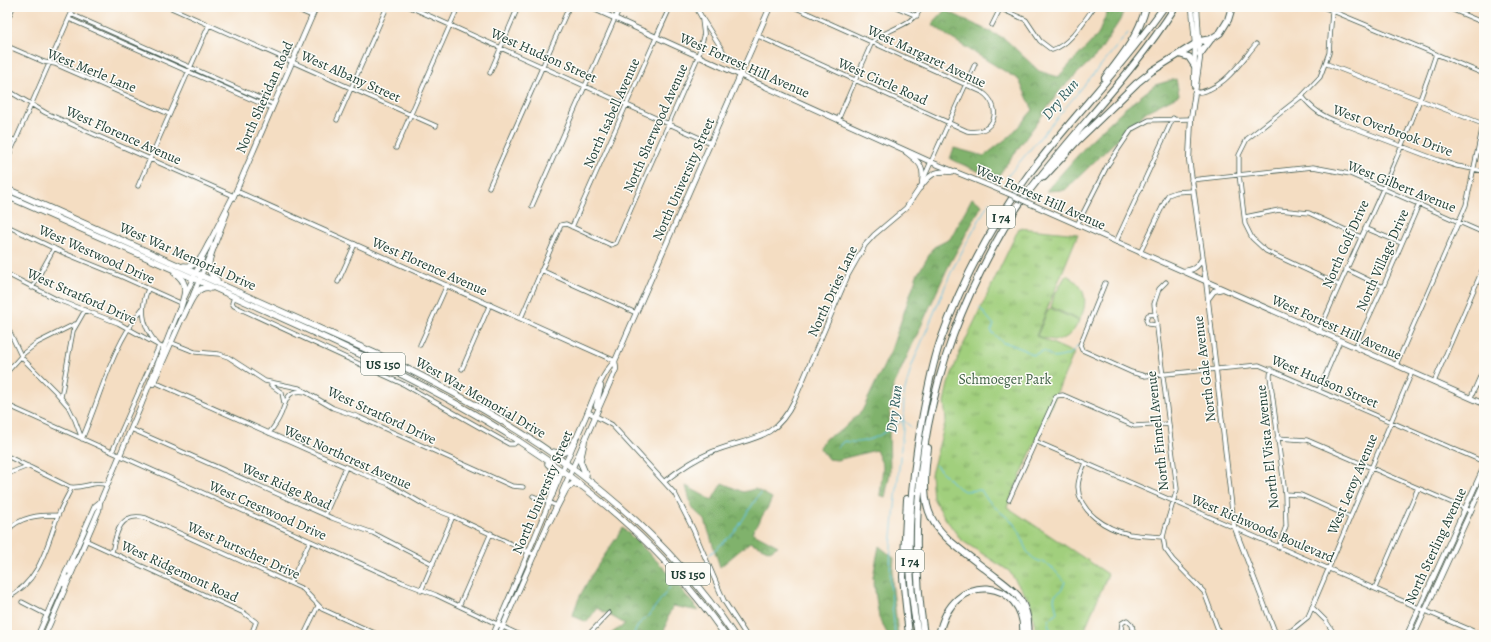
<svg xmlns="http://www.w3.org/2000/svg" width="1491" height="642" viewBox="0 0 1491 642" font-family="Alegreya,serif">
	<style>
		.grass { fill: #a1cf7d; stroke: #608658 }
		.forest { fill: url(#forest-crowns); stroke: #507850 }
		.park { fill: url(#park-tufts); stroke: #608658 }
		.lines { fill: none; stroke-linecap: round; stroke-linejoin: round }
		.stream { stroke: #67c4e5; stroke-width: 1 }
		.minor-casing { stroke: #3f5549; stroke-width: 5 }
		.tertiary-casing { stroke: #3f5549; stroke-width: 5.5 }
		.secondary-casing { stroke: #3f5549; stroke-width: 6 }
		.trunk-casing { stroke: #3f5549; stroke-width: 7 }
		.motorway-casing { stroke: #3f5549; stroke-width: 8 }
		.minor { stroke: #fff; stroke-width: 3.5 }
		.tertiary { stroke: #fff; stroke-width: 4 }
		.secondary { stroke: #fff; stroke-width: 4.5 }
		.trunk { stroke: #fff; stroke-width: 5.5 }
		.motorway { stroke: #fff; stroke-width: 6 }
		.secondary-bridge-casing { stroke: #3f5549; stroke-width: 6; stroke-linecap: butt }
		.secondary-bridge { stroke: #fff; stroke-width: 4.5 }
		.labels { text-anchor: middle; stroke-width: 3; stroke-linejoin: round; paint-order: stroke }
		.shield { fill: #fdfcf7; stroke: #62766e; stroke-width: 1 }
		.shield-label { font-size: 13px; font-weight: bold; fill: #1f3d34 }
		.street-label { font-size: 14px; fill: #1f3d34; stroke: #fdfcf7 }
		.park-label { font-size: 14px; fill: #406246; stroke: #fdfcf7 }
		.water-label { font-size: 15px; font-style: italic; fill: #315f60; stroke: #fdfcf7 }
	</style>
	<defs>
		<pattern id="forest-crowns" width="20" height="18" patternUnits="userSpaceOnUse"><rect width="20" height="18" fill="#80b26c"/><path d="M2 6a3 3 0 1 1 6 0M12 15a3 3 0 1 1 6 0" fill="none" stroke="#68925a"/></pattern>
		<pattern id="park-tufts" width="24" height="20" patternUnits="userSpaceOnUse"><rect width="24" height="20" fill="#a1cf7d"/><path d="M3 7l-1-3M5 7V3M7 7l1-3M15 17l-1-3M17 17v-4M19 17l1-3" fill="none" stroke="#83a967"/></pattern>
	</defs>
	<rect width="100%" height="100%" fill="#fdfcf7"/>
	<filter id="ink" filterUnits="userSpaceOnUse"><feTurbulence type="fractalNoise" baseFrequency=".025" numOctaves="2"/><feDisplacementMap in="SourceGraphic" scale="8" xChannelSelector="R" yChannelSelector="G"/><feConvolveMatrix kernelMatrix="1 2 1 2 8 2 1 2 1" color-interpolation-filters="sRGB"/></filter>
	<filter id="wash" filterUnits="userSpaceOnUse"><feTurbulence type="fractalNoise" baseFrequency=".012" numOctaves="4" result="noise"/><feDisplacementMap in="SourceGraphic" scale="16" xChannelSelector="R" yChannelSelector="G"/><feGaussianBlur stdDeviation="0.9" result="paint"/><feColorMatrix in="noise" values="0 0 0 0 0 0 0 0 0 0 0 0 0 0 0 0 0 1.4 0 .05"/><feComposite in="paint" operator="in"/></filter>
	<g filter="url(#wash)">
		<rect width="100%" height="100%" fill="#f4ddc2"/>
		<path class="grass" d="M1066 275C1085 284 1090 302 1079 320L1051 307 1054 296Z
			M1050 308 1079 321C1069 342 1057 343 1037 336L1048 310Z"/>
		<path class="forest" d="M1109 7H1125L1120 20 1098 54 1062 88 996 179 950 159 954 148 984 156 1010 136 1033 110 1019 80 949 37 932 24 945 10 1005 39 1039 71 1058 77 1098 35Z
			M1176 79 1179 95 1147 111 1065 190 1046 191 1094 137 1124 109 1155 85Z
			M972 198 982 205 949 265 893 387 889 423 890 473 885 497 880 495 883 466 876 450 837 460 828 459 819 447 826 438 842 430 862 411 890 353 917 275 934 247 950 239Z
			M722 483 743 492 755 489 772 498 768 507 752 532 778 546 770 551 750 542 720 567 705 520 692 508 686 486 712 500Z
			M623 528 663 567 699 611 673 606 669 614 664 631 669 635H645L640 632 633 635H609L625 624 597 608 587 622 573 616C578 590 608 551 623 528Z
			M879 546 894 558 892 581 898 635H888L879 618 873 577Z"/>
		<path class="park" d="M1019 228 1078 234 1036 336 1074 353 1007 507 1108 574 1086 626 1087 635H1034L1035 627 1030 602 1009 571 961 540 945 518 933 498 931 474 946 420 944 402 948 384 960 352Z"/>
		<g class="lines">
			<path class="stream" d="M1007 177 1128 33
				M979 307 994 325 991 331 1003 343H1007L1025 350 1032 355 1044 351 1054 358C1065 356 1072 356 1078 345
				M903 420 911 427
				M837 448 844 441C868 446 884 433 903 420
				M935 465 956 486 964 491 981 490C983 493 985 497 988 500 995 509 1007 516 1015 525 1023 534 1022 547 1030 555 1036 562 1042 561 1049 565 1051 566 1064 581 1065 582L1061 591 1055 595 1054 599 1057 612 1050 619 1048 625 1050 629 1060 635
				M709 555 735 532 760 493
				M699 569 703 564
				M633 635 639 624 649 615 670 587
				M895 635 890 580 891 546 903 429 904 394 912 365 952 270 989 202"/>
		</g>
	</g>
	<g filter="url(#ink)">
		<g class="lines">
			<defs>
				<path id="minor" d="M169 7 436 126
					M291 7 312 16
					M410 7 711 143
					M896 7 917 16
					M997 7 1026 20 1040 41 1052 50C1070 45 1084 21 1094 7
					M1323 7 1484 74
					M1446 7 1484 23
					M1332 11 1329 53 1320 77 1302 96 1247 139 1239 155V174L1245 224 1252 238 1266 251 1339 285
					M71 14 273 104
					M702 18 725 54 726 59
					M69 19 271 108
					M7 21 13 7
					M992 25 1001 7
					M758 36 967 131C995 136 1004 107 982 92L794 7
					M7 46 44 62 55 64 169 114
					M1327 64 1483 124
					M490 73 518 7
					M7 90 46 113 234 196
					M1194 93C1223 91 1239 64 1256 44
					M1302 96C1312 109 1322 116 1338 122L1438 160 1457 166 1484 171
					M337 120 387 7
					M838 120 872 42C887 28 912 27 922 7
					M7 137 16 141
					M396 148 458 7
					M10 153 74 7
					M931 162 975 64
					M1191 180 1313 167 1350 174 1484 233
					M138 186 209 25
					M489 187 569 7
					M532 206 620 7
					M1245 217 1279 210 1309 213 1361 237
					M1077 225 1107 166 1132 129 1149 120 1191 119
					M7 226 64 253 118 275 178 302
					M572 227 656 38
					M1365 228 1401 243
					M1116 242 1173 118
					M1140 253 1168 195 1176 192 1192 191
					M1346 269 1383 287
					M541 270 636 313
					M7 274 58 300 118 323 165 349
					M338 282 355 244
					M1166 282 1159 289 1154 304 1177 489 1165 529 1163 537 1165 549 1173 560 1204 592 1220 635
					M1105 283 1080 345 1082 350 1131 372 1145 376 1259 365 1484 462
					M32 288 54 248
					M234 297 232 303 234 306 405 385 509 444H514L518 440
					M1156 314 1148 315 1146 320 1148 324 1157 325
					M521 318 561 225 566 224 611 245 616 243 698 57
					M7 326 22 358 55 391 68 406 75 420 82 439
					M1319 332C1358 240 1405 150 1436 54
					M170 342 195 352 219 354 228 357 265 381 299 388 333 408 359 417 512 486 523 487
					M420 345 447 285
					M1355 347 1383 287 1419 204
					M1396 365 1466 205 1484 120
					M462 369 490 304
					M1271 369 1270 376 1285 494 1286 526 1279 546
					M7 372 24 353 37 343 75 324
					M152 381 355 471 389 484 428 507 452 516 535 555
					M1434 382 1484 266
					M271 385 282 393 284 403
					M1319 390 1340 341
					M61 397 73 331 85 310
					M1471 397 1484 368
					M7 405 402 582 436 595 520 635
					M131 429 332 518 373 533 433 564
					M269 433C274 427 278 421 281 414 287 400 286 389 306 392
					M1277 438 1307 440 1471 511
					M82 439C102 393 110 350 142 309
					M1035 441 1419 608
					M112 452 159 346C143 329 139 310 148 289
					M7 456 70 487C83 489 94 480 107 485
					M1085 463C1082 470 1078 478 1078 487 1079 512 1106 529 1129 534 1140 536 1152 536 1163 537
					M7 474 28 466
					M1285 494 1301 495 1350 517
					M533 496 557 506
					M1009 500 1056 396 1063 395 1134 426 1169 424
					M325 515 346 467
					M7 531C20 516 40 515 58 515
					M85 540 244 613 256 622 251 635
					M112 552C116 533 120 511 146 518L303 589 322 609 379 635
					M290 583 310 541
					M1375 588 1418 488
					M421 591 453 516
					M7 598C39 582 46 549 57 518 61 507 67 497 72 487
					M22 602 47 615
					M459 606 491 533
					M1312 607 1326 621 1335 635
					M304 635 318 606
					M588 635 609 613
					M1124 635 1121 631 1122 623 1127 620 1132 625 1134 635
					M1279 635 1292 630 1308 617 1412 372
					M1467 635 1469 629"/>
				<path id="tertiary" d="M696 7 702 18 704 34 698 57
					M656 38 670 7
					M923 180 931 162
					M236 191 615 361
					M1206 282 1234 526 1276 635
					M588 412 612 425 675 494 693 529 724 601 746 635
					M665 481C680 469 695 459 712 452 748 437 774 443 794 401L848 275 865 245 874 235 906 208 921 186
					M1419 608 1482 635"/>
				<path id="secondary" d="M590 7 931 162 1007 193
					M1192 7 1195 45 1194 86
					M1197 7 1200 58 1191 119 1189 159 1206 282
					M906 152C919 162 925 166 922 183
					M920 188C929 175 935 170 951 172
					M233 198 316 7
					M1031 204 1484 404
					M208 245 233 196
					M213 249 227 213
					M1183 271C1193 270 1197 268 1202 259
					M193 295 208 259
					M185 296 202 259
					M1208 299 1214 291 1222 289
					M153 384 184 314
					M596 406 601 386
					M562 492 616 369 615 361
					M63 584 66 579 71 576 70 571 73 561
					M38 635 95 506 100 502
					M45 635 99 510 100 502 142 403 179 310
					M493 635C524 566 551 495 582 425 592 404 599 377 615 361L770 7
					M499 635 550 519
					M1407 635 1484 467
					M1414 635 1484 482"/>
				<path id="trunk" d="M7 189 379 355C520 422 646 504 734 635
					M7 196C93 234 180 272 266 311 442 390 611 471 725 635
					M214 246C209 259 204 270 217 280
					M184 266C200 268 203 253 210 242
					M175 273C191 284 184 297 179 312
					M183 317C189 305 195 284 211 288
					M584 443 580 461 586 475
					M554 452C565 456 570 449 575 440
					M548 464C560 474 554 482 552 495
					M549 522 566 489 573 484 581 486"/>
				<path id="motorway" d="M1179 54 1189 57 1195 66
					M1200 54 1211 39
					M1105 78C1123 55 1139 35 1146 7
					M1044 177 1078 140 1137 83 1152 71 1200 41 1211 39 1220 33 1228 20 1232 7
					M928 448C918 522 932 528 988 571 998 579 1009 586 1018 596 1026 608 1030 621 1028 635
					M907 499 903 577 909 635
					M918 635C904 566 909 494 921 425 926 397 931 369 940 342 961 283 992 225 1029 174 1072 117 1123 66 1164 7
					M924 635C905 511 924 384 981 271 994 245 1008 218 1026 195 1074 131 1132 75 1175 7
					M939 635C952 567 1028 579 1023 635"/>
			</defs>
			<use href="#minor" class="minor-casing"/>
			<use href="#tertiary" class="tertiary-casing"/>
			<use href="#secondary" class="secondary-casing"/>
			<use href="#trunk" class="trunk-casing"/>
			<use href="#motorway" class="motorway-casing"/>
			<use href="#minor" class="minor"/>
			<use href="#tertiary" class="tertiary"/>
			<use href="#secondary" class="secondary"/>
			<use href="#trunk" class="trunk"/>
			<use href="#motorway" class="motorway"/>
			<defs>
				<path id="secondary-bridge" d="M1007 193 1031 204"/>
			</defs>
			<use href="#secondary-bridge" class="secondary-bridge-casing"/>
			<use href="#secondary-bridge" class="secondary-bridge"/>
		</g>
	</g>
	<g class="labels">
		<g class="shield">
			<rect x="987" y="206" width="28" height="22" rx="3"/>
			<rect x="361" y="353" width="44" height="22" rx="3"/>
			<rect x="896" y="550" width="28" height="22" rx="3"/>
			<rect x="666" y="563" width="44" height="22" rx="3"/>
		</g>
		<g class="shield-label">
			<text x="1001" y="222">I 74</text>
			<text x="383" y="369">US 150</text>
			<text x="910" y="566">I 74</text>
			<text x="688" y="579">US 150</text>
		</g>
		<g class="street-label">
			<text transform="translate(544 55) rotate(24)" y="5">West Hudson Street</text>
			<text transform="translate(927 56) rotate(25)" y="5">West Margaret Avenue</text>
			<text transform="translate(745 65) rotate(24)" y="5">West Forrest Hill Avenue</text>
			<text transform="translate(92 70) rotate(22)" y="5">West Merle Lane</text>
			<text transform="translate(351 76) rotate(24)" y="5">West Albany Street</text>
			<text transform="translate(883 81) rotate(24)" y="5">West Circle Road</text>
			<text transform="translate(264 97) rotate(-66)" y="5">North Sheridan Road</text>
			<text transform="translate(611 113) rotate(-66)" y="5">North Isabell Avenue</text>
			<text transform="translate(655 128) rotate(-66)" y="5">North Sherwood Avenue</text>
			<text transform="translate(1393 130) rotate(20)" y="5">West Overbrook Drive</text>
			<text transform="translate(124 135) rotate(24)" y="5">West Florence Avenue</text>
			<text transform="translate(683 179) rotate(-66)" y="5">North University Street</text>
			<text transform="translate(1402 186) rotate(22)" y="5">West Gilbert Avenue</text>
			<text transform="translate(1041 197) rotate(24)" y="5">West Forrest Hill Avenue</text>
			<text transform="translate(1345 244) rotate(-66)" y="5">North Golf Drive</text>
			<text transform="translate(97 254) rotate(24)" y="5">West Westwood Drive</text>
			<text transform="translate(188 256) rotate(24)" y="5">West War Memorial Drive</text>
			<text transform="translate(1382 260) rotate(-66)" y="5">North Village Drive</text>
			<text transform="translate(430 266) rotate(24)" y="5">West Florence Avenue</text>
			<text transform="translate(832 291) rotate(-65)" y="5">North Dries Lane</text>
			<text transform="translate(82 296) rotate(24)" y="5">West Stratford Drive</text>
			<text transform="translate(1337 327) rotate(24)" y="5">West Forrest Hill Avenue</text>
			<text transform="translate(1204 369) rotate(-97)" y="5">North Gale Avenue</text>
			<text transform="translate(1325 381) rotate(23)" y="5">West Hudson Street</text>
			<text transform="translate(481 397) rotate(30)" y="5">West War Memorial Drive</text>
			<text transform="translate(382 415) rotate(25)" y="5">West Stratford Drive</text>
			<text transform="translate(1157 431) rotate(-96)" y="5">North Finnell Avenue</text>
			<text transform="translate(1267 447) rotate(-96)" y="5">North El Vista Avenue</text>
			<text transform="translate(348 457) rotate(24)" y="5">West Northcrest Avenue</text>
			<text transform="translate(1352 484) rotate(-67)" y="5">West Leroy Avenue</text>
			<text transform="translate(287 486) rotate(24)" y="5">West Ridge Road</text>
			<text transform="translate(542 492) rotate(-67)" y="5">North University Street</text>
			<text transform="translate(268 510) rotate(24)" y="5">West Crestwood Drive</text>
			<text transform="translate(1263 528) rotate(23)" y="5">West Richwoods Boulevard</text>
			<text transform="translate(1435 546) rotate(-65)" y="5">North Sterling Avenue</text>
			<text transform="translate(244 550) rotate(24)" y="5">West Purtscher Drive</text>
			<text transform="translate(180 571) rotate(25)" y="5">West Ridgemont Road</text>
		</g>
		<g class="park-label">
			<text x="1005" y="384">Schmoeger Park</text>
		</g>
		<g class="water-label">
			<text transform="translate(1060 99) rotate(-50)" y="5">Dry Run</text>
			<text transform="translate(894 409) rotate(-83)" y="5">Dry Run</text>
		</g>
	</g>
	<rect width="1491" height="642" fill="none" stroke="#fdfcf7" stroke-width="24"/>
</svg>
